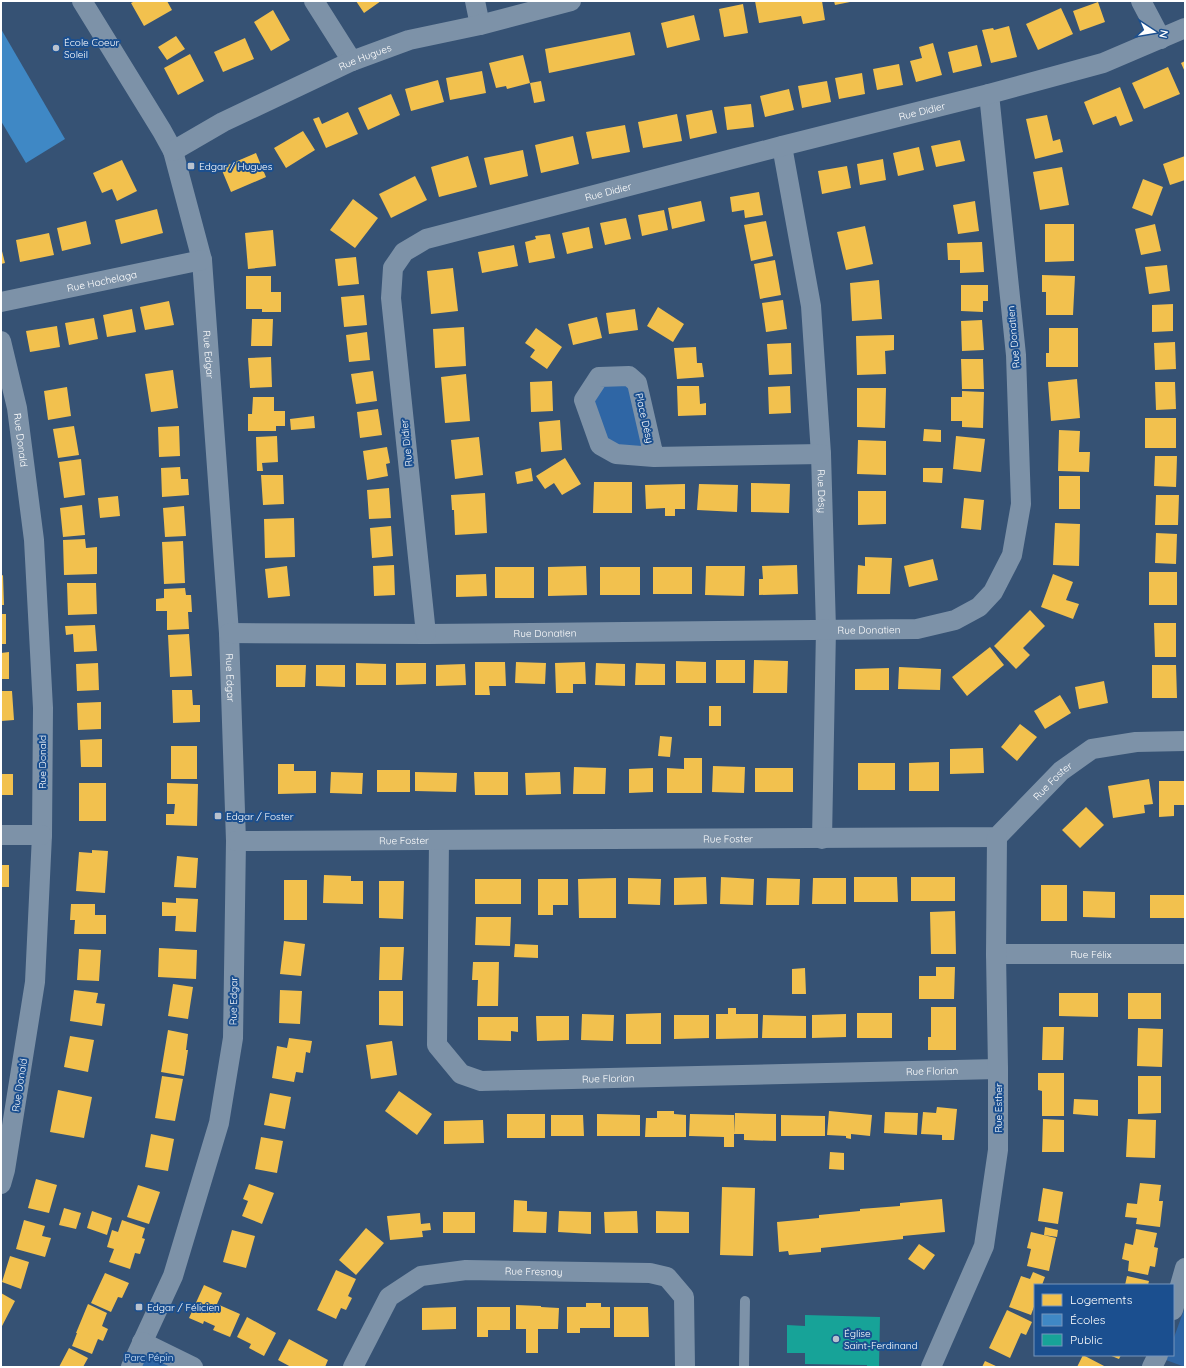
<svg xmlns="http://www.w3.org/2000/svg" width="1186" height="1368" viewBox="0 0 1186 1368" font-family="Quicksand,sans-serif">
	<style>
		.green { fill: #2f66a5 }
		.homes { fill: #f2c14e }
		.schools { fill: #3f88c5 }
		.public { fill: #17a398 }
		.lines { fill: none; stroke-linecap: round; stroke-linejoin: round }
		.lane { stroke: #7d92a8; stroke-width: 10 }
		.street { stroke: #7d92a8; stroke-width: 20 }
		.poi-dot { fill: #b9c2ce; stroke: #1b4f8f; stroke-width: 1.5 }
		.labels { text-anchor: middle; stroke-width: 4; stroke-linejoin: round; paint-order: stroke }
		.poi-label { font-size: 10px; fill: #fff; stroke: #1b4f8f; text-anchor: start }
		.street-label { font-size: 10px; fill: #fff; stroke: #1b4f8f }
		.park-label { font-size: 10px; fill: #cfe3fa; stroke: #1b4f8f }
	</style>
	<rect width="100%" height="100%" fill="#365274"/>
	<path class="green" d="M629 376 654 457 616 454 584 400 599 377Z
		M1185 1307V1367L1166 1360 1168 1355H1173V1340Z
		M142 1342 193 1367H131Z"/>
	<path class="homes" d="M135 1H167L172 10 144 26 131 3Z
		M356 1H381L364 13Z
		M755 1H822L825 20 803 24 801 16 759 23Z
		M834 1H850V2L835 5Z
		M1098 2 1105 22 1080 31 1073 11Z
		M743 4 748 33 724 37 719 9Z
		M1061 8 1073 34 1038 50 1026 24Z
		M273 10 290 40 271 51 254 22Z
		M694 15 700 40 667 48 661 23Z
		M1009 26 1017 57 991 63 982 30 993 28 994 30Z
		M630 32 635 55 549 73 545 49Z
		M176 36 185 49 167 60 158 47Z
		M245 38 254 59 223 72 214 52Z
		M933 43 942 75 916 82 910 61 922 58 919 47Z
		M977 45 982 66 953 73 948 52Z
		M190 54 204 81 178 95 164 68Z
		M523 55 530 83 507 89 506 86 496 88 489 63Z
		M1185 61V72L1181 63Z
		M899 64 903 85 877 90 873 69Z
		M1168 67 1180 94 1144 109 1132 83Z
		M482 71 486 93 450 100 446 78Z
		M862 73 865 94 839 99 835 78Z
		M438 80 444 102 411 111 405 89Z
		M541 81 545 101 534 103 530 83Z
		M827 81 831 102 802 108 798 86Z
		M1120 87 1133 121 1120 126 1116 116 1093 125 1084 102Z
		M789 89 794 110 765 117 760 96Z
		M391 94 400 115 368 130 358 108Z
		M751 104 754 127 727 130 724 107Z
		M712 110 717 133 690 139 686 115Z
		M348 112 358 134 326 148 313 119 319 117 322 124Z
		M677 114 682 141 643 148 638 122Z
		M1047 115 1053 141 1060 139 1063 152 1035 159 1026 119Z
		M625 125 630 152 592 159 586 132Z
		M303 131 315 150 286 168 274 148Z
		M573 136 579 164 541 173 535 145Z
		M960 140 965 161 936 167 931 146Z
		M919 147 924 170 898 176 893 153Z
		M523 150 528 176 490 185 484 158Z
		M256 153 266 177 231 192 221 168Z
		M468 156 477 187 439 197 431 167Z
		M1185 156V180L1170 185 1163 164Z
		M883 159 886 180 860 185 857 164Z
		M122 160 137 191 117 201 112 189 102 193 93 173Z
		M847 166 851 188 822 194 818 171Z
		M1062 167 1069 205 1040 210 1033 172Z
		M415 176 427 200 391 218 379 194Z
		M1143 179 1163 187 1152 216 1132 208Z
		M759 192 763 215 745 218 744 210 732 212 730 197Z
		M353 199 378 218 355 248 330 230Z
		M701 201 705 221 672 229 668 208Z
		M975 201 979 231 958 234 953 205Z
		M157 209 163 233 121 244 115 220Z
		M664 210 668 230 642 236 638 215Z
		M626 218 631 239 605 245 600 223Z
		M86 221 91 244 62 251 57 228Z
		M766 221 773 256 751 261 744 225Z
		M1045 224H1074V261L1045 262Z
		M1155 224 1161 251 1141 255 1135 229Z
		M865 226 873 264 846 270 837 232Z
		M589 227 593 248 567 254 562 233Z
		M273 230 276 266 248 269 245 233Z
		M49 233 54 255 20 262 16 240Z
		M550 234 555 258 529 263 525 242 536 239 535 236Z
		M982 242 984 272 960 273V260H948L947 243Z
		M514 245 518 266 482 273 478 252Z
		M1 247 5 263 1 264Z
		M356 257 359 284 338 286 335 259Z
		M775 260 781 295 760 299 754 264Z
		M1167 265 1170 291 1149 294 1145 267Z
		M453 268 458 311 431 314 427 271Z
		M1042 275 1075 276 1073 315H1046V292H1042Z
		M246 276H271V292H281V312H262V309H246Z
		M879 280 882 319 852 321 850 283Z
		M961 285H988V301H983V312L961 311Z
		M364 295 367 325 344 327 341 297Z
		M783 300 787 329 766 332 762 303Z
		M169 301 174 325 145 330 140 307Z
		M1173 304V331L1152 332V305Z
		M658 307 684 324 673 342 647 326Z
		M132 309 136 332 107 337 103 315Z
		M635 309 638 330 609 334 606 313Z
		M597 317 602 338 573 345 568 324Z
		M94 318 98 339 69 345 65 323Z
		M252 319H273L272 346H251Z
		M982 320 984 350 962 351 961 321Z
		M57 326 60 347 30 352 26 331Z
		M464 327 466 366 435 368 433 329Z
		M536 328 562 347 547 369 530 357 535 350 525 343Z
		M1049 328H1078V367H1046V353H1049Z
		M367 332 370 360 349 362 346 335Z
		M894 335V350L885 351 886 374 857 375 856 336Z
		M1175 342 1176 369 1155 370 1154 343Z
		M791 343 792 374 769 375 767 344Z
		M696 347 697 363H702L704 377 677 379 674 348Z
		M271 357 272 387 250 388 248 358Z
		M961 359H983L984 389H962Z
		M173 370 178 408 151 412 145 374Z
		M373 371 377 401 356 404 351 374Z
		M466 374 470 421 445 423 441 377Z
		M1077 379 1080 418 1051 421 1048 382Z
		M552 381 553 411 531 412 530 382Z
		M1155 382H1175L1176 409 1156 410Z
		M677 386H699L700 404 706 403V415L678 416Z
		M790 386 791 413 769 414 768 387Z
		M67 387 71 416 48 420 44 391Z
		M857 388H886L885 428 857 427Z
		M962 391 984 392 983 428 962 427V421H951V397H962Z
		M253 397H274V411H285V426H276V431H248V414H252Z
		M378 409 382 435 360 438 357 412Z
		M314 416 315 428 291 430 290 419Z
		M1145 418H1176V448H1145Z
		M560 420 562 450 541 452 539 422Z
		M74 426 79 455 58 458 53 429Z
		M179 426 180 456 159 457 158 427Z
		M924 429 941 430V442L923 441Z
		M1059 430 1080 431 1079 452H1090L1089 472 1058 471Z
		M277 436 278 462 262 463 263 471H257L256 437Z
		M956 436 985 439 981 472 953 469Z
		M479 437 483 475 455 479 451 440Z
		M858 440 886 441V475L857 474Z
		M387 447 390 463 386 464 388 476 367 480 363 451Z
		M1155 456H1177L1176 487 1154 486Z
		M565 458 581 484 562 495 554 483 545 489 536 476Z
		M81 459 85 495 64 498 59 462Z
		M180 467 181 479H188L189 495 162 497 161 468Z
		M531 468 533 481 517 484 515 472Z
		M923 468H943L942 483 923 482Z
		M261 475H283L284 504 263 505Z
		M1059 476H1080V509H1059Z
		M594 482H632V513H593Z
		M751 483 790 484 789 513 751 512Z
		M685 484V509H675V516H665V508L646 509 645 485Z
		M699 484 738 485 737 512 697 510Z
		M389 488 391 518 369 519 367 490Z
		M858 491H886V524L858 525Z
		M485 493 487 533 455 535 454 510H452L451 495Z
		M1156 495H1179L1178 525H1155Z
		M118 496 120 516 100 518 98 498Z
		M964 498 984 500 981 530 961 528Z
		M82 505 85 535 63 537 60 508Z
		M184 506 186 536 165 537 163 508Z
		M294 518 295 557 265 558 264 519Z
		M1055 523 1080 524 1079 566 1053 565Z
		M391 526 393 556 372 558 370 528Z
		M1156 533 1177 534 1176 564 1155 563Z
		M85 539 86 548 97 547V574L64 575 63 540Z
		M183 541 185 583 164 584 162 542Z
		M865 557 892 558 890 594H857L858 565 865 566Z
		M933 559 938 580 909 587 904 566Z
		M394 565 395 595 374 596 373 566Z
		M797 565 798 594 759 595V579H763L762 566Z
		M287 566 290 596 268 598 265 569Z
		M586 566 587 595 548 596V567Z
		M706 566H745L744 596 705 595Z
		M495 567H534V598H495Z
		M600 567H640V595H600Z
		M653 567H692V594H653Z
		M1149 572H1177V605H1149Z
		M486 574 487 596 456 597V575Z
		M1053 574 1073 582 1066 600 1079 604 1073 619 1041 607Z
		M3 575 4 605H1V576Z
		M67 583H96L97 614 68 615Z
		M185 588 186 595H191L192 612H188L189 629 167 630V611H156V599L164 598V589Z
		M1030 610 1045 626 1023 648 1030 655 1016 669 994 646Z
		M1 614H6V644H1Z
		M1154 623H1176V657H1155Z
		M95 625 97 651 74 652 73 634 66 635 65 626Z
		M189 634 192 676 170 677 168 635Z
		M990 647 1004 665 967 696 952 677Z
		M9 652V679H1V653Z
		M716 660H745V683H716Z
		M754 660 788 661 787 693H753Z
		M676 661 706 662V683H676Z
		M475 662H505L506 686H489L490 695H475Z
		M516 662 546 663 545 684 515 683Z
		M585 662 586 684H573V693H556L555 663Z
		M98 663 99 690 77 691 76 664Z
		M356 663 386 664V685H356Z
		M396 663H426V684L396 685Z
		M596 663 625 664V686L595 685Z
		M636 663 665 664V685H635Z
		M465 664 466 685 436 686V665Z
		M276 665H306L305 687H276Z
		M316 665H345V687L316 686Z
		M1152 665H1176L1177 698H1152Z
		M899 667 941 669 940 690 898 689Z
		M889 668V690H855V669Z
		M1104 681 1108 703 1079 709 1075 687Z
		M172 690H192L193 705H200V722L173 723Z
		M1 691H12L14 720 1 721Z
		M1060 695 1071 713 1045 729 1034 711Z
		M101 702V729L78 730 77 703Z
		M709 706H721V726H709Z
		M1020 724 1037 737 1017 761 1001 747Z
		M660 736 672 737 670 757 658 756Z
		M102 739V767H81L80 740Z
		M171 746H197V779H171Z
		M983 748 984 773 950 774V749Z
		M684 758H702V793H667V768L684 769Z
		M939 762V791H909V763Z
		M858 763H895V790H858Z
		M278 764H294V771H316V793L278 794Z
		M713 766 745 767 744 793 712 792Z
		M574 767 606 768 605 794H573Z
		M653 768V792L629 793V769Z
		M755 768H793V792H755Z
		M377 770H410V792H377Z
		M331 772 363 773 362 794 330 793Z
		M415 772 457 773 456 792 415 791Z
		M474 772H508V795H475Z
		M560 772 561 794 526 795 525 773Z
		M1 774H13V795H1Z
		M1149 779 1153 804 1144 805 1145 813 1113 818 1108 786Z
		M1159 781H1185V805H1174V816L1159 817Z
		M79 783H106V821H79Z
		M167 783 198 784 197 826 166 825V814H174L175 804H167Z
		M1086 807 1104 825 1080 848 1062 830Z
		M92 850 108 851 105 893 76 891 79 852 92 853Z
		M177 856 198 858 196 888 174 887Z
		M1 865H9V887H1Z
		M324 875 351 876V881H363V904L323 903Z
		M706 877 707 904 674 905V878Z
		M721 877 754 879 753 905 720 904Z
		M854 877H897L898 902H854Z
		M911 877H955V901H911Z
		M616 878V918H579L578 879Z
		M628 878 661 879 660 905 628 904Z
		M767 878 800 879 799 905H766Z
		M813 878H846V904H812Z
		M475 879H521V904H475Z
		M538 879H568V905H553V915H538Z
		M284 880H307V920H284Z
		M379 881H404L403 919 379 918Z
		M1041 885H1067V921H1041Z
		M1083 891 1115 892V918L1083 917Z
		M1150 895H1185V918H1150Z
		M176 898 198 899 196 932 175 931 176 916H162V902L176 903Z
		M71 904H95V915H106V934H74L75 920H70Z
		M955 911 956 954H931L930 912Z
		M476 917H511L510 946 475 945Z
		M284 941 305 944 301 976 280 974Z
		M515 944 538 945V958L514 957Z
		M380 947H404L402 980H379Z
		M159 948 197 950 196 979 158 977Z
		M79 949 101 950 99 981 77 980Z
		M473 962H499L498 1006H477L478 980H472Z
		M936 967H955L954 999H919V976H936Z
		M805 968 806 994H792V969Z
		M173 984 193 987 188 1019 168 1016Z
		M74 990 98 993 96 1003 105 1004 102 1026 70 1021Z
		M280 990 302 991 300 1024 279 1023Z
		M379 991H403V1026L379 1025Z
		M1059 993H1098V1017L1059 1016Z
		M1128 993H1161V1019H1128Z
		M931 1007H956V1050H928V1037H931Z
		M728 1008H736V1014H758V1038L716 1039V1014H728Z
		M661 1013V1044H626V1014Z
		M857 1013H892V1038H857Z
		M582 1014 614 1015 613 1041 581 1040Z
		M846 1014V1037L812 1038V1015Z
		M674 1015H709V1038L674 1039Z
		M763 1015 806 1016V1038H762Z
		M536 1016H569V1040L537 1041Z
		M478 1017H518V1032L511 1031V1041L478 1040Z
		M1043 1027H1064L1063 1060H1042Z
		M1138 1028 1163 1029 1162 1067 1137 1066Z
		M168 1030 188 1034 186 1050H188L184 1076 161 1072Z
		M70 1036 94 1040 88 1072 64 1067Z
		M289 1038 312 1041 310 1053 306 1052 303 1073 296 1072 294 1082 272 1078 277 1046 287 1048Z
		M392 1041 397 1075 371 1079 366 1045Z
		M1038 1073H1064V1116H1042V1091L1038 1090Z
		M162 1076 183 1079 175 1121 155 1118Z
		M1138 1076H1161V1113L1138 1114Z
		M58 1090 92 1097 84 1138 50 1132Z
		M399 1091 432 1114 417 1135 385 1111Z
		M270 1093 291 1097 285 1129 264 1125Z
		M1074 1099 1098 1100V1116L1073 1114Z
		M937 1107 957 1109 954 1140H942V1135L921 1134 923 1112 936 1113Z
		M657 1111H674V1114L686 1115V1137H645L646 1118H657Z
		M829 1111 872 1115 870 1136 851 1134V1139L846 1138V1136L827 1135Z
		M885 1112 918 1113 917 1135 884 1133Z
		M735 1113 776 1114V1141L744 1140V1134H734Z
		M507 1114H545V1138H507Z
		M597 1114 640 1115V1136H597Z
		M690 1114 734 1115V1147H724V1137L689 1136Z
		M551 1115H583L584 1136H551Z
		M781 1115 825 1116V1136H781Z
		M1043 1119 1064 1120V1152H1042Z
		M1128 1119 1156 1120 1155 1158 1126 1157Z
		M483 1120 484 1143 444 1144V1121Z
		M151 1134 174 1139 168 1171 145 1167Z
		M261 1137 283 1141 277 1173 255 1169Z
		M830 1152 844 1153V1170L829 1169Z
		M36 1179 57 1185 49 1213 28 1208Z
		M1140 1183 1161 1185 1159 1201H1163L1160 1227 1136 1224 1137 1218 1125 1217 1127 1203 1137 1204Z
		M249 1184 274 1193 262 1224 242 1216 248 1201 243 1199Z
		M138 1185 160 1192 149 1224 127 1217Z
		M722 1187 755 1188 753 1256 720 1255Z
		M1043 1188 1063 1192 1058 1224 1038 1221Z
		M942 1199 945 1232 903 1236V1239L821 1248V1252L789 1255 788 1251 779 1252 777 1222 819 1218V1215L860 1211V1209L900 1206V1203Z
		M514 1200 527 1201V1211L547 1212 546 1233 513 1232Z
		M64 1208 81 1213 76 1229 59 1225Z
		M92 1211 112 1218 107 1235 87 1228Z
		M559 1211 591 1212V1234L558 1232Z
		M637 1211 638 1233H605L604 1212Z
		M656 1211 689 1212V1233H656Z
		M443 1212H475V1233H443Z
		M420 1213 421 1224 430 1223 431 1230 422 1231 423 1237 390 1240 387 1216Z
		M24 1220 45 1226 42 1236 51 1238 45 1257 16 1249Z
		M122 1220 145 1228 142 1238 145 1239 140 1254 135 1253 130 1269 109 1262 114 1249 107 1247 112 1230 118 1232Z
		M1045 1227 1058 1230 1057 1237 1044 1235Z
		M366 1228 384 1243 356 1275 339 1260Z
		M1136 1229 1157 1233 1154 1247 1158 1248 1155 1267 1150 1266 1148 1275 1128 1271 1129 1261 1122 1259 1125 1243 1133 1245Z
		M232 1230 255 1236 246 1268 223 1262Z
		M1031 1232 1056 1238 1049 1271 1027 1266 1031 1249 1027 1248Z
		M919 1244 935 1255 924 1270 908 1259Z
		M10 1256 29 1262 21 1289 2 1282Z
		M336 1270 356 1279 348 1296 352 1298 346 1310 341 1308 336 1319 317 1310Z
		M1033 1272 1045 1277 1042 1285H1035V1304L1031 1315 1009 1307 1021 1276 1030 1279Z
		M105 1273 129 1283 122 1298 118 1297 111 1312 91 1303Z
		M1127 1276 1149 1281 1148 1285H1125Z
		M204 1285 222 1293 217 1304 240 1314 230 1337 213 1330 215 1326 204 1321 203 1324 189 1318Z
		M1 1293 15 1301 1 1328Z
		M586 1303H601V1307H610V1328H580V1333H567V1307H586Z
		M88 1304 107 1313 102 1326 108 1329 103 1341 98 1339 92 1354 72 1346 77 1333H76Z
		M516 1305 541 1306V1307L559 1308 558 1329H538V1353H526V1329H516Z
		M456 1307V1329L422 1330V1308Z
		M477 1307H510V1330H488V1337H477Z
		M614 1307H648L649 1337H614Z
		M1007 1310 1032 1322 1026 1335 1021 1333 1010 1358 989 1348Z
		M247 1317 276 1333 264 1356 249 1348 251 1344 237 1337Z
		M289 1339 328 1360 325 1367H291L278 1360Z
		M69 1348 88 1358 83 1367H59Z
		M1083 1355 1106 1367H1077Z
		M1109 1355H1121L1119 1359Z
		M985 1361 998 1367H982Z"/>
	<path class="schools" d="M1 29 65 139 26 163 1 121Z"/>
	<path class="public" d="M805 1315 880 1317 879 1367H867V1365L805 1364V1353H787V1325L805 1326Z"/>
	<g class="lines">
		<path class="lane" d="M744 1367 745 1301"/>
		<g class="street">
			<path id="s1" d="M82 1 162 131 173 151 202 260 229 633 236 841 233 1038 219 1123 173 1276 131 1367"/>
			<path d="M314 1 352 61"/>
			<path d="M475 1 480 25"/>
			<path d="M1141 1 1161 39"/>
			<path id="s2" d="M782 146 811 306 821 454 826 629 822 839"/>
			<path id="s3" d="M173 151 223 122 352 61 409 40 480 25 571 1"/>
			<path id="s4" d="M1 302 202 260"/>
			<path id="s5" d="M1 341 17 408 34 540 43 708 42 835 35 982 5 1170 1 1184"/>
			<path d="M654 457 637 383 629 376 599 377 584 400 600 445 616 454 654 457 821 454"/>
			<path id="s6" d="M229 633 426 634 917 629 955 620 979 607 993 592 1012 555 1021 504 1016 355 989 94"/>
			<path id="s7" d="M426 634 391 298 393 268 404 252 426 239 782 146 989 94 1103 63 1185 28"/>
			<path d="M1 835H42"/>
			<path id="s8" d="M439 840 437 1045 461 1074 481 1081 998 1069"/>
			<path id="s9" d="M236 841 997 837 1061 771 1092 749 1136 742 1185 741"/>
			<path id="s10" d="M996 954H1185"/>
			<path d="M1173 1310 1185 1268"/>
			<path d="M142 1342 193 1367"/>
			<path id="s11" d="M353 1367 389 1297 421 1276 466 1270 650 1273 667 1277 684 1297 685 1367"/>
			<path d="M931 1367 984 1246 998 1150V1069L996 954 997 837"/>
			<path d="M1152 1367 1158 1355"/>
		</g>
	</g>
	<g class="poi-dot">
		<circle cx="56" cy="48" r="4"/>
		<rect x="187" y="162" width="8" height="8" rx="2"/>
		<rect x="214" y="812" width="8" height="8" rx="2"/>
		<rect x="135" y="1303" width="8" height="8" rx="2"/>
		<circle cx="836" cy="1339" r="4"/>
	</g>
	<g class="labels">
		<g class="poi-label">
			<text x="64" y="46">École Coeur<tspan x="64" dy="12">Soleil</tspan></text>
			<text x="199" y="170">Edgar / Hugues</text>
			<text x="226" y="820">Edgar / Foster</text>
			<text x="147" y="1311">Edgar / Félicien</text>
			<text x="844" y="1337">Église<tspan x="844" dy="12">Saint-Ferdinand</tspan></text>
		</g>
		<g class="street-label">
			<text dy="4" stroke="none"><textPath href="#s3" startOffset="214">Rue Hugues</textPath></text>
			<text dy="4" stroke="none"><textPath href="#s7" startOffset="925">Rue Didier</textPath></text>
			<text dy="4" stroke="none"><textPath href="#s7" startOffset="601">Rue Didier</textPath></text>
			<text dy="4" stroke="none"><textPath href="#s4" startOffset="103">Rue Hochelaga</textPath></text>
			<text transform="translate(1013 337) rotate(-95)" y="4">Rue Donatien</text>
			<text dy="4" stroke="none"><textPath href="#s1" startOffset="383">Rue Edgar</textPath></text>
			<text transform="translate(645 418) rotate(77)" y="4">Place Désy</text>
			<text dy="4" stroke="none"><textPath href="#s5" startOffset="101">Rue Donald</textPath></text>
			<text transform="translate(406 443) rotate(-96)" y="4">Rue Didier</text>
			<text dy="4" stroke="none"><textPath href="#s2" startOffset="348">Rue Désy</textPath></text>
			<text dy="4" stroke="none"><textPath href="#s6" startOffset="640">Rue Donatien</textPath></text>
			<text dy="4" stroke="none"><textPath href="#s6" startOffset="316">Rue Donatien</textPath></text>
			<text dy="4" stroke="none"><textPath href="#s1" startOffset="707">Rue Edgar</textPath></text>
			<text transform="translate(42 762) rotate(-90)" y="4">Rue Donald</text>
			<text dy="4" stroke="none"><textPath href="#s9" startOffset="840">Rue Foster</textPath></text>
			<text dy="4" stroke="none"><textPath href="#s9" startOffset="492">Rue Foster</textPath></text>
			<text dy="4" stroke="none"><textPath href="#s9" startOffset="168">Rue Foster</textPath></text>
			<text dy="4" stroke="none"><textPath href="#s10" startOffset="95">Rue Félix</textPath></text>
			<text transform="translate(233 1001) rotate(-89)" y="4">Rue Edgar</text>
			<text dy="4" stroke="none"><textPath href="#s8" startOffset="715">Rue Florian</textPath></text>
			<text dy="4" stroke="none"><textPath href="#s8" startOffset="391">Rue Florian</textPath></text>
			<text transform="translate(19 1085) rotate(-81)" y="4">Rue Donald</text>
			<text transform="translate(998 1108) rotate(-90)" y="4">Rue Esther</text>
			<text dy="4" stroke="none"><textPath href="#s11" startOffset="230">Rue Fresnay</textPath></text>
		</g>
		<g class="park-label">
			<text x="149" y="1361">Parc Pépin</text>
		</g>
	</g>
	<rect width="1186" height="1368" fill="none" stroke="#ffffff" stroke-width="4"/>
	<rect x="1034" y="1284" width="140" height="72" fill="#1b4f8f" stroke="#7695bc"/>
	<rect x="1042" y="1294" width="20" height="12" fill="#f2c14e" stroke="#7695bc"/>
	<text x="1070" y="1304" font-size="12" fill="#ffffff">Logements</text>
	<rect x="1042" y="1314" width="20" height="12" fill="#3f88c5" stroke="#7695bc"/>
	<text x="1070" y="1324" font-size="12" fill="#ffffff">Écoles</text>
	<rect x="1042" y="1334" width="20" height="12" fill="#17a398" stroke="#7695bc"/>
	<text x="1070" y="1344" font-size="12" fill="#ffffff">Public</text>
	<g transform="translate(1154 32) rotate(102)" stroke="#1b4f8f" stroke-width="3" paint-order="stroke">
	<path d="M0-3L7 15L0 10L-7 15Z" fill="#ffffff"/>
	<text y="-6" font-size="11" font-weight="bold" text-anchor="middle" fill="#ffffff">N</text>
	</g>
</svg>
